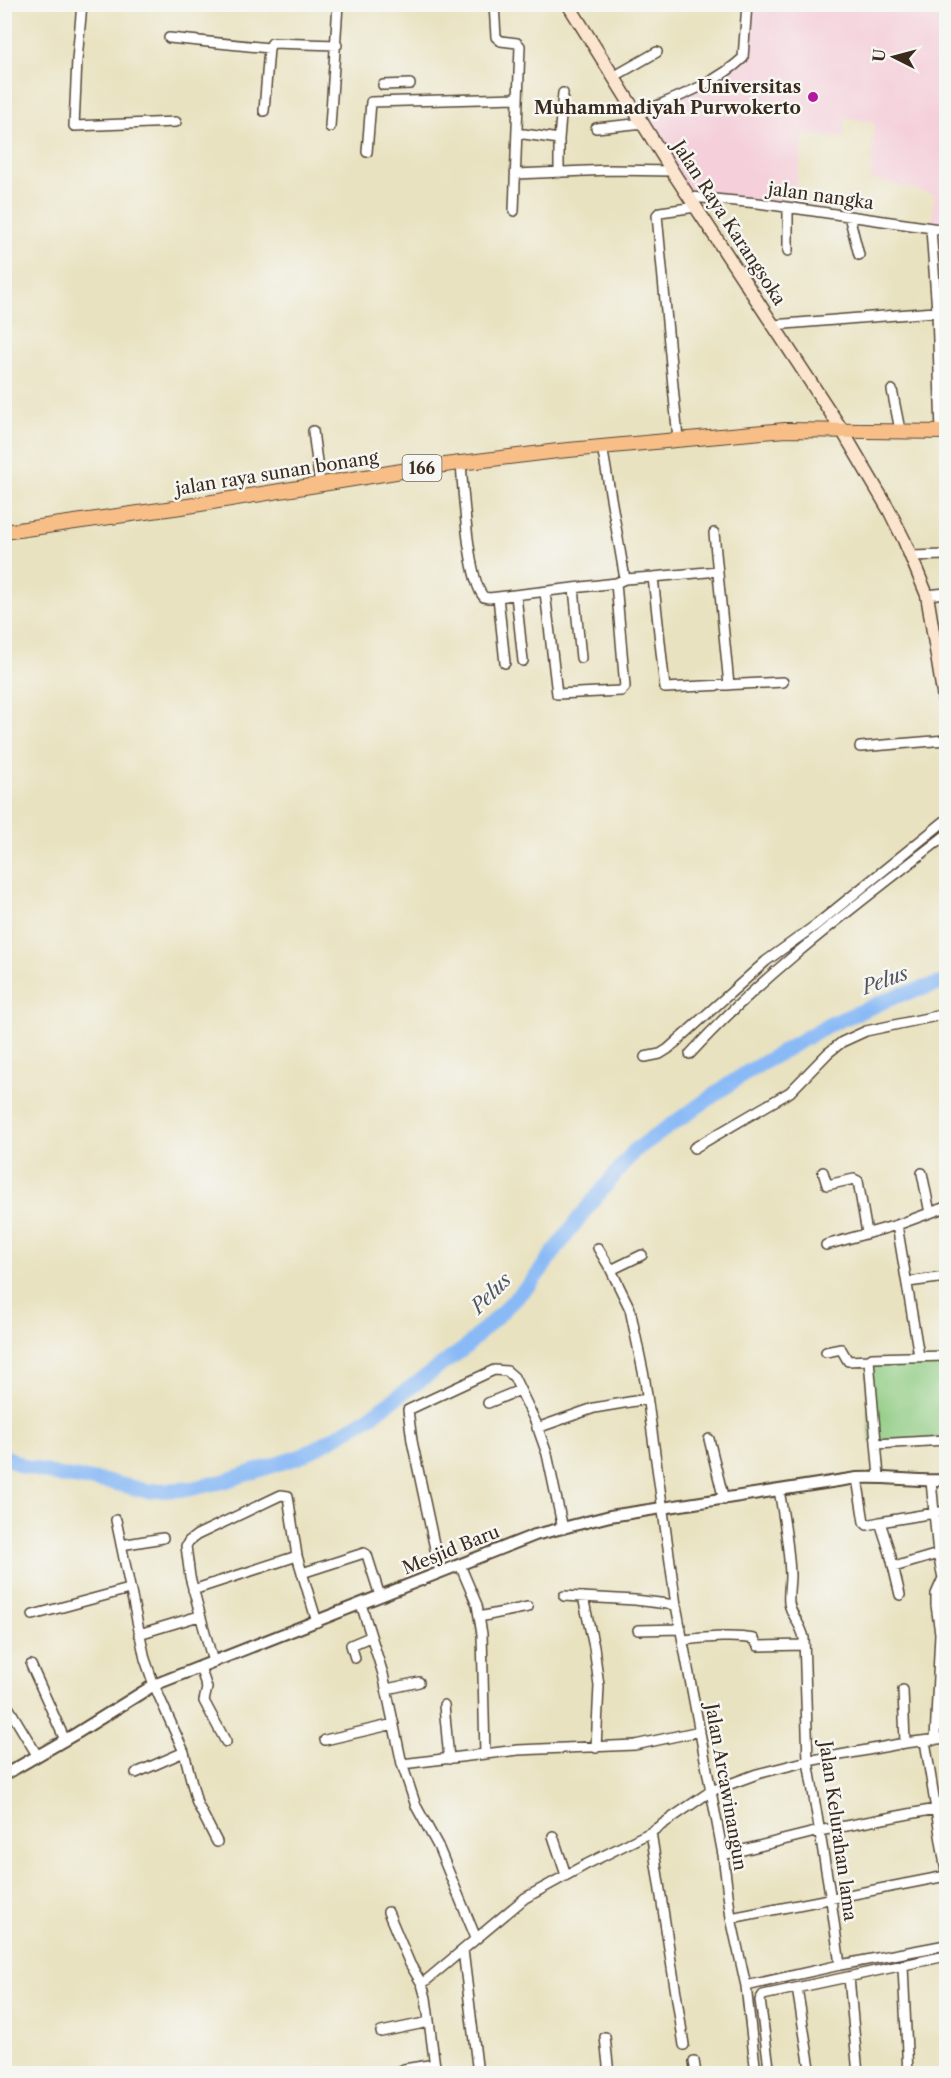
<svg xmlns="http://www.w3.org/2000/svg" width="951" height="2078" viewBox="0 0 951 2078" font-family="'Libre Caslon Text',serif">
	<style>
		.built { fill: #f5cfda }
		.green { fill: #8ecb81; stroke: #647a50; stroke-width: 1.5 }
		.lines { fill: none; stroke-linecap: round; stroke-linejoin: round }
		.river { stroke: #8abaf6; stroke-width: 15 }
		.minor-casing { stroke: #554636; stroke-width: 12 }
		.tertiary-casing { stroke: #554636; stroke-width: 14 }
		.secondary-casing { stroke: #554636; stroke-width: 15 }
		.primary-casing { stroke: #554636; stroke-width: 16 }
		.minor { stroke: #fff; stroke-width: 9 }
		.tertiary { stroke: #fff; stroke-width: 10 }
		.secondary { stroke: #fce5cf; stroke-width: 12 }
		.primary { stroke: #f7be87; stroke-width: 14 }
		.poi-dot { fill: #b5179e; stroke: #f6f6f2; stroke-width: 2 }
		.labels { text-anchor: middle; stroke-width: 5; stroke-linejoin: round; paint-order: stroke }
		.shield { fill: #f6f6f2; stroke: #73675e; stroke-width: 1.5 }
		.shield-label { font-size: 16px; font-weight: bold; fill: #3b2a1e }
		.poi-label { font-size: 18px; font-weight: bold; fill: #3b2a1e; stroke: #f6f6f2; text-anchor: end }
		.street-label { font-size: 18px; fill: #3b2a1e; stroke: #f6f6f2 }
		.water-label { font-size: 20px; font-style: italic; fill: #53555f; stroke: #f6f6f2 }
	</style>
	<rect width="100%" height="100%" fill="#f6f6f2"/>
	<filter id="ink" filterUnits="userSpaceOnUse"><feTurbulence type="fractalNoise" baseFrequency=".0167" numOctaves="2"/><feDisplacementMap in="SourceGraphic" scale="12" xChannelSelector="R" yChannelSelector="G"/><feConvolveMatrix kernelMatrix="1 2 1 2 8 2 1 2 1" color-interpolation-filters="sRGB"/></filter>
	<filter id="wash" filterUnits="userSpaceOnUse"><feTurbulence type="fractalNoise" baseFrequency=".008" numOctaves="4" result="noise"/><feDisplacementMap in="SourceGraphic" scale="24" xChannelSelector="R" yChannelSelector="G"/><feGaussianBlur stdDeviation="1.35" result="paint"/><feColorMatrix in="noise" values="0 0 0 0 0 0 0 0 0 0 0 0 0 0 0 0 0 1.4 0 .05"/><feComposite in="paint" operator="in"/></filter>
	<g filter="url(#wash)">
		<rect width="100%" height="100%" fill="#e9e2c0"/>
		<path class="built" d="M750 5H946V224L932 223 934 194 871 179 874 122 845 118 844 138 804 134 793 208 692 194 640 115 745 58Z"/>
		<path class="green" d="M946 1362V1438L871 1442 867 1376 870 1365Z"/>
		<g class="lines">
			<path class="river" d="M4 1456 23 1466 61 1476 109 1482 147 1491 189 1489 225 1481 302 1456 368 1418 465 1348 532 1282 579 1218 634 1151 744 1074 826 1026 899 995 946 982"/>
		</g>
	</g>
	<g filter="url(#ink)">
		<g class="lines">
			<defs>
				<path id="minor" d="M82 4 77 60 74 126 176 122
					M494 4 496 37 501 41 517 43 520 46 514 211
					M169 38 269 48 272 43 337 45
					M615 76 657 52
					M383 85 410 84
					M264 111 269 48
					M638 114C674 98 714 85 743 58L747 4
					M330 127 338 4
					M596 128 644 123
					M517 133 559 139
					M367 152 371 102 518 98
					M559 173V139L563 93
					M516 174 610 170 672 171
					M691 197 758 203 946 230
					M849 216 859 255
					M931 229 937 311 941 432
					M788 251V209
					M773 325 946 311
					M892 390 900 430
					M313 431 320 485
					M678 439 657 215 660 212 696 207
					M461 463C463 488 468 582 484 597L489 598 616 583 625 579 602 446
					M714 533 729 685
					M911 556 946 555
					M653 577 718 571
					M625 579 653 577 665 688 783 682
					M574 588 581 658
					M545 592 557 694 621 691 625 687 616 583
					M516 595 523 661
					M927 595 946 593
					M498 597 505 663
					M860 747 946 740
					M690 1054C766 971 858 904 946 835
					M645 1057 660 1054 668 1049 766 961 816 925 946 820
					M694 1148 790 1092 828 1053 842 1042 866 1031 946 1014
					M823 1172 827 1185 854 1179 858 1181 867 1233
					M922 1173 930 1213
					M897 1225 919 1356
					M826 1245 897 1225 946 1207
					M598 1248 611 1270 642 1255
					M611 1270 630 1309 645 1381 676 1605 723 1855 731 1918 746 1986 756 2074
					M908 1282 946 1277
					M826 1352 841 1349 848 1361 869 1360
					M488 1403 520 1390
					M537 1428 594 1408 647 1399
					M709 1439 724 1500
					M876 1444 946 1440
					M879 1477 869 1360 872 1358 946 1356
					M857 1478 864 1522 867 1525 880 1522 890 1553 900 1595
					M931 1481 938 1554 943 1578 936 1594V1605L940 1633 935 1740
					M779 1490C784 1518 789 1547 790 1575 790 1584 788 1594 789 1603 791 1615 801 1624 804 1638L808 1761 831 1900 840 1965
					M116 1520 145 1659 154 1685 184 1752 197 1803 217 1842
					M880 1522 946 1511
					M121 1545 163 1538
					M460 1565 477 1605 482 1634 485 1754
					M894 1567 938 1554
					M440 1572 412 1441 408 1410 494 1370 507 1371 514 1377 536 1423 547 1454 563 1529
					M302 1573 364 1553 367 1555 380 1596
					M193 1590 297 1556
					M564 1596 635 1600 676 1605
					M583 1597 594 1647 599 1686 596 1748
					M361 1604 383 1674 402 1764 416 1806 438 1846 476 1938
					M33 1615 129 1589
					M479 1617 528 1607
					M638 1630 681 1629
					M139 1634 199 1616
					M683 1640C706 1638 731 1635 754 1639L758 1646 804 1645
					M355 1658 351 1645 370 1637
					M213 1662 190 1577 186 1546 189 1541 197 1535 281 1495 288 1496 297 1556 317 1622
					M31 1665 65 1740
					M200 1667 207 1688 204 1701 226 1742
					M387 1689 419 1682
					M903 1690 905 1743
					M4 1700 37 1755
					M444 1705 449 1759
					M325 1740 394 1724
					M925 1741 946 1872
					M402 1764 518 1750 635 1745 700 1731
					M136 1773 184 1752
					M651 1832 684 2045
					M553 1836 566 1875
					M723 1855 819 1831 946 1807
					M388 1912 410 1964 422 1984
					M731 1918 946 1876
					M463 1950 478 2074
					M903 1966 908 2074
					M849 1977 858 2074
					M746 1986 840 1965 946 1945
					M797 1988 811 2074
					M381 2032 429 2022
					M605 2037 609 2074
					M694 2061 696 2074
					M394 2074 404 2069 435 2064
					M436 2074 426 1998 422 1984 525 1898 585 1865 651 1832 711 1791 757 1774 808 1761 905 1743 946 1738
					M770 2074 760 2000 763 1995 946 1956"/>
				<path id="tertiary" d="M4 1775 77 1733 154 1685 535 1535 610 1516 857 1478C887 1476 916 1482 946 1480"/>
				<path id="secondary" d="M568 4 676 177 842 430 889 510 904 540 927 595 946 711"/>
				<path id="primary" d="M4 532 188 506 420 468 558 451 785 430 946 432"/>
			</defs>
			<use href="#minor" class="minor-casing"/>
			<use href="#tertiary" class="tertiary-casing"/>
			<use href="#secondary" class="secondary-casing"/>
			<use href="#primary" class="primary-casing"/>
			<use href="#minor" class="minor"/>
			<use href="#tertiary" class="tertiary"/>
			<use href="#secondary" class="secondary"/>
			<use href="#primary" class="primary"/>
		</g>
	</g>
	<circle class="poi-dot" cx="813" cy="97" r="6"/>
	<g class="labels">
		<rect class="shield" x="402.5" y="455" width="39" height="26" rx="4.5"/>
		<g class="shield-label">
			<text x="422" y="474">166</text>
		</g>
		<g class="poi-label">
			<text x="801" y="93">Universitas<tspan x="801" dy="21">Muhammadiyah Purwokerto</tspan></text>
		</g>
		<g class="street-label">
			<text transform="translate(821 196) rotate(8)" y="6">jalan nangka</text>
			<text transform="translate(729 223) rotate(57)" y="6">Jalan Raya Karangsoka</text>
			<text transform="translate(277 473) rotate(-9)" y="6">jalan raya sunan bonang</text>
			<text transform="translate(451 1550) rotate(-22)" y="6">Mesjid Baru</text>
			<text transform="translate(726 1787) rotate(80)" y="6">Jalan Arcawinangun</text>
			<text transform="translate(838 1831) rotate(82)" y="6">Jalan Kelurahan lama</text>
		</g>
		<g class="water-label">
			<text transform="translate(885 980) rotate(-20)" y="7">Pelus</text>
			<text transform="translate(491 1293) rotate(-45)" y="7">Pelus</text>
		</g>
	</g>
	<rect width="951" height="2078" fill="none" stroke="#f6f6f2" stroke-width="24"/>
	<g transform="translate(894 57) rotate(276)" stroke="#f6f6f2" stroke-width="4.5" paint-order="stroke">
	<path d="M0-4.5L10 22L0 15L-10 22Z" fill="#3b2a1e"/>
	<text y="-9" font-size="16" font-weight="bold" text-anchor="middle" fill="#3b2a1e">U</text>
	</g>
</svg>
